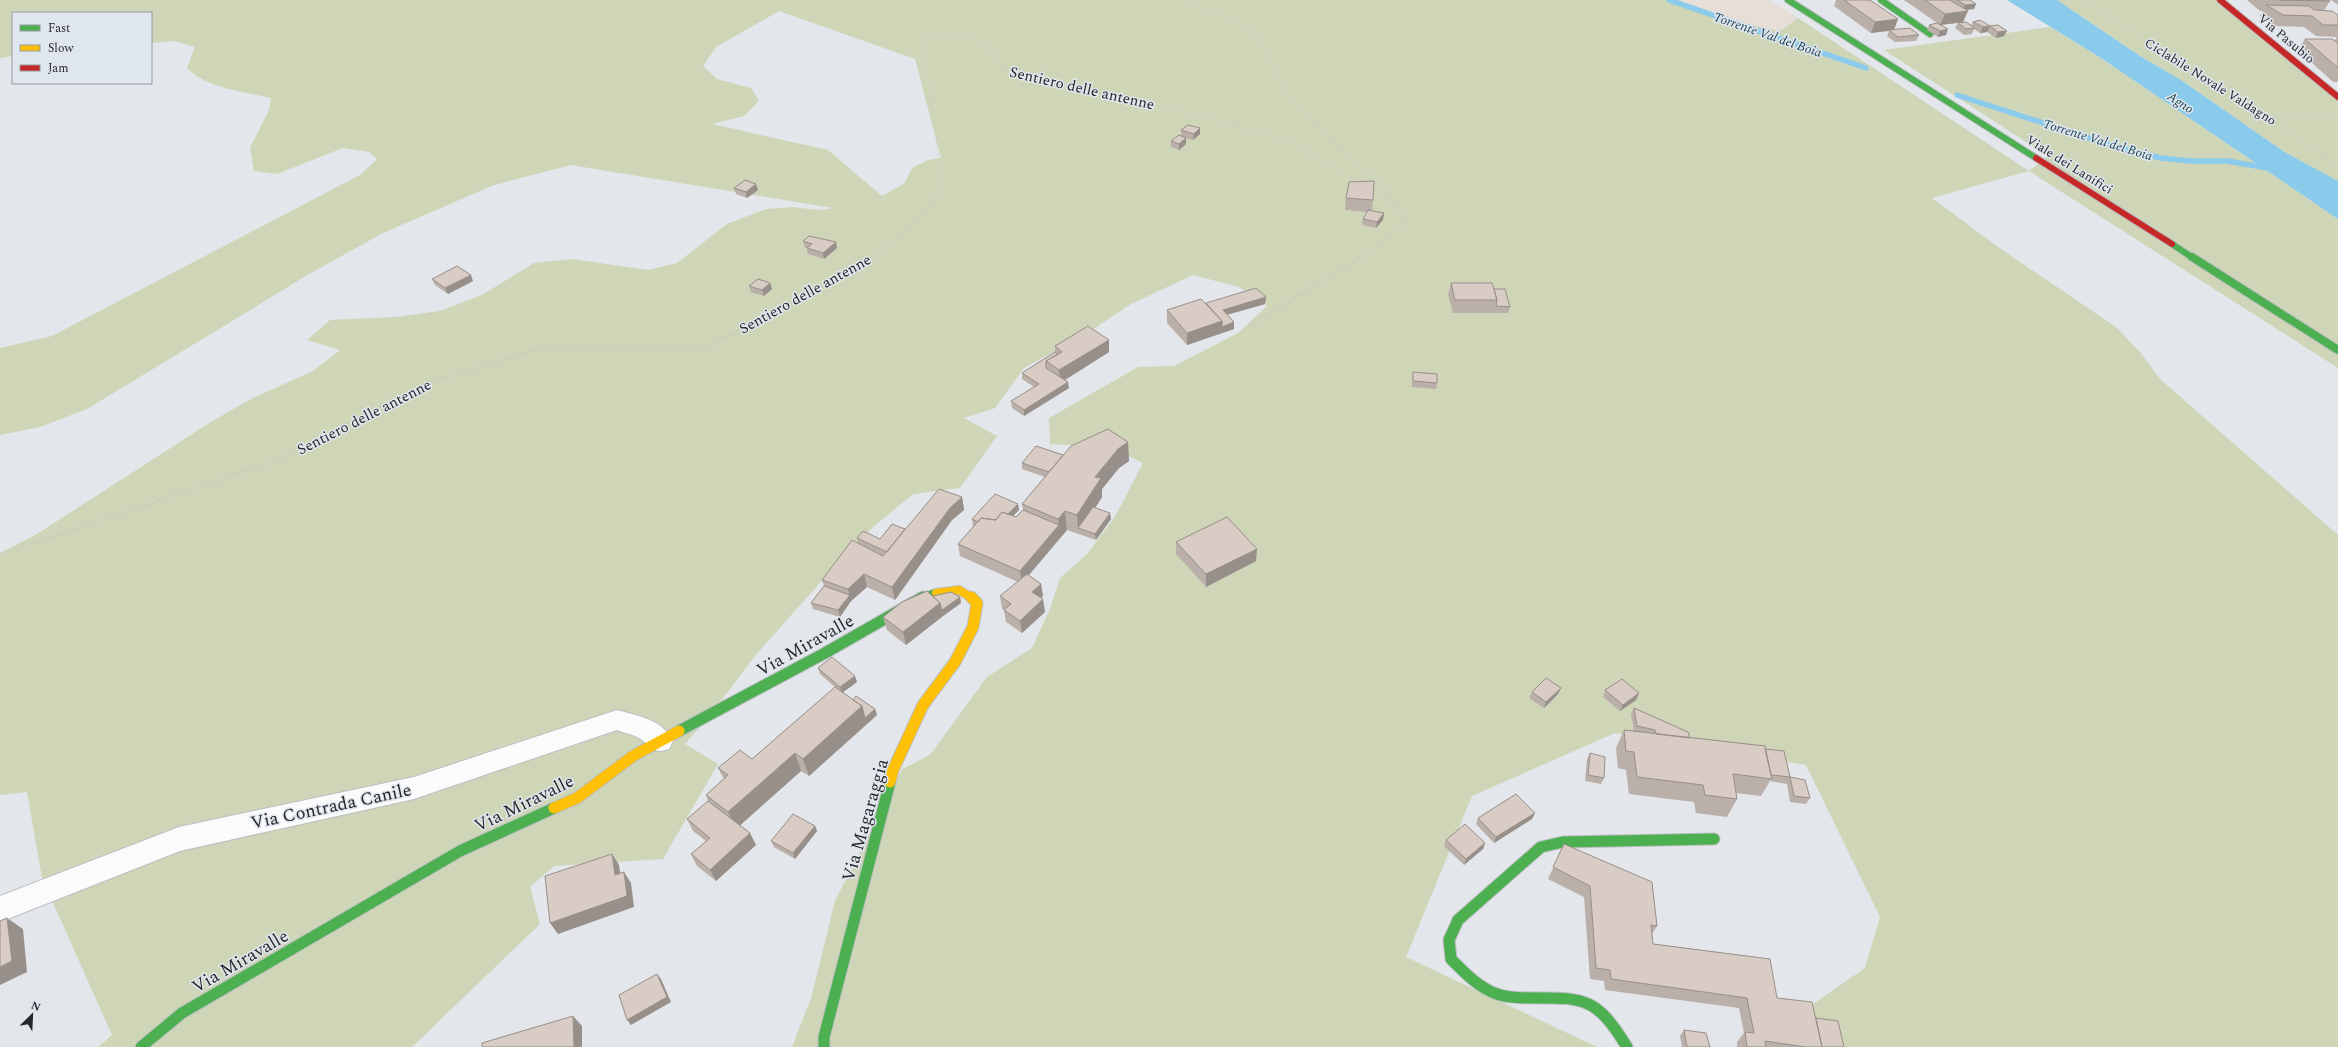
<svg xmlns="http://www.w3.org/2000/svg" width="2338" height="1047" viewBox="0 0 2338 1047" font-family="Spectral,serif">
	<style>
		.industrial { fill: #e7ded7 }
		.green { fill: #ced6b7; fill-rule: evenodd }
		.water { fill: #8acbeb }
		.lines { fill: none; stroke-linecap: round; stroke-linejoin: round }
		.stream { stroke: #8acbeb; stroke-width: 5.5 }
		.street-casing { stroke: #bcbfc2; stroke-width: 2 }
		.fast-far2-casing { stroke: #bcbfc2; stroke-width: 8 }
		.fast-far1-casing { stroke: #bcbfc2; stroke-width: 10 }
		.fast-casing { stroke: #bcbfc2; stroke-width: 13 }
		.slow-far1-casing { stroke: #bcbfc2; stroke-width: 10 }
		.slow-casing { stroke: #bcbfc2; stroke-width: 13 }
		.jam-casing { stroke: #bcbfc2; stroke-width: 8 }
		.path-far1 { stroke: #c3c4c5; stroke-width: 1.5; stroke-dasharray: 0.5 2; stroke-linecap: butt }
		.path { stroke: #c3c4c5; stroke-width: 2.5; stroke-dasharray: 1 3; stroke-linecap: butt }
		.street { fill: #fbfbfc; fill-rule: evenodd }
		.fast-far2 { stroke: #4caf50; stroke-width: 6 }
		.fast-far1 { stroke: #4caf50; stroke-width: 8 }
		.fast { stroke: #4caf50; stroke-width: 11 }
		.slow-far1 { stroke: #ffc107; stroke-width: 8 }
		.slow { stroke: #ffc107; stroke-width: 11 }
		.jam { stroke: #c62828; stroke-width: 6 }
		.wall { fill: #baafa9 }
		.shaded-wall { fill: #978f89 }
		.building { fill: #d8ccc4; stroke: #978f89 }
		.labels { text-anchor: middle; stroke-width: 3; stroke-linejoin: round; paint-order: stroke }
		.far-water-label { font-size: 13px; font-style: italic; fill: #123b4d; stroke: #e0e6ed }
		.far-street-label { font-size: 13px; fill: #25272a; stroke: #e0e6ed }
		.street-label { font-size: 15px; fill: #25272a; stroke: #e0e6ed }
		.near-street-label { font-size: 18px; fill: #25272a; stroke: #e0e6ed }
	</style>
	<rect width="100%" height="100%" fill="#e3e6ea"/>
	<path class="industrial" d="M1676 0H1769L1798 18 1780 31 1709 15Z"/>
	<path class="green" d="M0 0H1676L1709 15 1780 31 1798 18 2029 171 2048 156 1884 50 2050 27 2101 58 2338 219V368L2029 171 1932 198 1998 247 2116 327 2140 352 2160 379 2338 535V1047H1751L1865 968 1880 917 1806 765 1615 733 1472 796 1406 957 1597 1047H792L811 998 835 901 902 769 930 755 987 677 1032 648 1049 611 1060 578 1087 554 1116 515 1143 463 1111 447 1050 444 1049 418 1138 367 1174 366 1238 333 1267 306 1239 287 1193 275 1131 304 1083 336 1024 368 995 408 964 418 997 436 960 488 913 494 872 528 833 568 755 656 711 714 685 744 718 764 663 859 554 866 530 887 540 924 412 1047H98L112 1035 42 878 27 792 0 795V553L37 534 214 420 253 398 313 371 340 350 307 340 330 320 396 317 440 311 482 295 534 263 572 259 648 270 677 263 727 224 766 209 792 207 819 210 833 208 571 165 494 185 383 233 311 273 87 409 40 427 0 435V348L52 336 360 175 377 159 369 152 343 148 277 174 254 171 250 148 269 110 271 98C243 91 208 89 187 68L195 47 174 41 151 43V13H13V56L0 58ZM779 11 915 59 941 158 928 160 912 168 905 183 882 196 828 150 712 124 744 116 759 101 751 88 717 79 703 66 716 47Z
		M2057 0H2220L2338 99V181L2283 151 2181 80 2140 56Z"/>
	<path class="water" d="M2007 0H2057L2140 56 2181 80 2283 151 2338 181V219L2101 58Z"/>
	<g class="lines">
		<path class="stream" d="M1669 0 1866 68
			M1957 95 2123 149 2161 158 2190 161H2227L2268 168"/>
		<defs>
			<path id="street" d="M617 710C638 716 662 719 673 741L669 749C650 755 652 745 639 738 632 734 624 733 617 730L414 799 180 851 0 922V896L179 827 414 777Z"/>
			<path id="fast-far2" d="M1788 0 2036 158
				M1881 0 1930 34
				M2172 244 2193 258"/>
			<path id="fast-far1" d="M2192 257 2338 350
				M921 598 936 593"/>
			<path id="fast" d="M679 731 825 653 923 597
				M141 1047 182 1013 460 851 554 808
				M824 1047V1037L890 782
				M1627 1047C1598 1000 1587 997 1533 998 1521 998 1508 998 1497 994 1479 988 1464 972 1451 959L1449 940 1458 920 1541 847 1563 842 1714 839"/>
			<path id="slow-far1" d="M936 593 959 590 972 598"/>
			<path id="slow" d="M890 782 893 770 923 705 955 662 973 627 977 603 971 597
				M554 808 577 798 633 756 679 731"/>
			<path id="jam" d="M2220 0 2338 97
				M2036 158 2172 244"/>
		</defs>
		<use href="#street" class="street-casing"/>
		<use href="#fast-far2" class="fast-far2-casing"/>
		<use href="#fast-far1" class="fast-far1-casing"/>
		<use href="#fast" class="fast-casing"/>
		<use href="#slow-far1" class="slow-far1-casing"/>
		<use href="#slow" class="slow-casing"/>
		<use href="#jam" class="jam-casing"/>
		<path class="path-far1" d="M1181 0 1240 22 1255 34 1261 40 1271 65 1289 95 1321 129 1387 191 1393 203
			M2081 0 2271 118 2338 168
			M2272 118 2338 119
			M1396 207 1404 224
			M871 258 889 245 926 212 942 186 924 47 927 36C964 28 987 34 1002 70L1053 84 1173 109 1288 140 1359 183
			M1361 258 1404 224 1406 217 1395 204 1372 190"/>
		<path class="path" d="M1250 325 1362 257
			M0 554 276 461 422 385 544 347H707L851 271 872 257"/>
		<use href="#street" class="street"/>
		<use href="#fast-far2" class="fast-far2"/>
		<use href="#fast-far1" class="fast-far1"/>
		<use href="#fast" class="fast"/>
		<use href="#slow-far1" class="slow-far1"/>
		<use href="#slow" class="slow"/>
		<use href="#jam" class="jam"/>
	</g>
	<path class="wall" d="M1836 0H1870L1894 30 1919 35 1916 41 1895 42 1887 36 1889 31 1871 33 1834 6Z
		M1904 0H1970L1974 9 1966 10 1963 22 1971 26 1973 22 1990 26 2004 36 1996 38 1987 32 1980 33 1974 29 1972 34 1964 35 1955 28 1958 23 1940 25Z
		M2247 0H2328L2330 1 2324 10 2338 15V82H2333L2298 50 2305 39 2334 41 2337 37 2316 36 2304 27 2276 26 2260 16 2263 11H2260Z
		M2331 0H2338V5Z
		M1937 23 1946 35 1938 37 1927 30 1929 25Z
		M1200 128V134L1193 140 1185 138 1186 144 1179 150 1171 147V141L1181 136V130Z
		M734 188 758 190 747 198 736 194Z
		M1346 198 1373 200 1372 211 1384 213 1383 220 1376 228 1362 225 1363 219 1367 212 1345 210Z
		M803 241 837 248 824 259 808 254 807 248H805Z
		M432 279 473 281 448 294 435 285Z
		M770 283 772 289 764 296 751 292 749 286Z
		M1451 283 1494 289 1510 307 1508 313H1453L1448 295Z
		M1266 297 1265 304 1227 315 1234 322V329L1187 345 1167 323V310L1206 303Z
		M1055 346 1109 352 1065 380 1069 388 1024 416 1012 408 1011 401 1034 387 1022 379V373L1055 352Z
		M1413 372 1437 383 1436 389 1412 387V378Z
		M1128 442 1129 461 1119 468 1102 489V497L1095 508 1111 519 1096 540 1067 530 1029 575 1041 584 1043 596 1041 598 1045 612 1022 633 1006 622 1004 610 1002 609 1000 596 1018 582 960 556 958 544 974 526H973L972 519 1018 504 1019 510 1013 516 1016 517 1023 510 1022 504 1045 477 1022 469V463Z
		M962 497 964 510 952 520 895 600 867 587 851 601 840 617 813 609 811 603 824 586 822 580 858 543 857 538 880 539 905 529Z
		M1176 542 1256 561 1206 587 1176 554Z
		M933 596 960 597 961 603 943 616 906 645 887 630 883 617Z
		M818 668 857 682 843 692 853 700 875 709 877 715 809 776 801 771 740 825 750 833 756 845 716 881 697 866 691 854 706 841 693 831 687 819 708 801 706 795 724 779 718 768 752 759 835 687 820 674Z
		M1605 690 1639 693 1636 700 1620 711 1603 697Z
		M1532 692 1558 694 1544 708 1529 698Z
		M1634 708 1690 738 1765 749 1790 777 1810 798 1806 804 1790 802 1787 784 1770 781 1761 796 1736 793 1737 799 1727 817 1696 813 1694 802 1629 794 1626 770 1618 768 1616 748 1624 730 1634 731 1631 714Z
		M1590 753 1604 778 1601 784 1585 781 1587 759Z
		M1535 813 1532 819 1494 843 1476 824 1478 818Z
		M815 826 817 831 795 859 774 847 771 841Z
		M1446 840 1485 843 1483 849 1464 865 1444 846Z
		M1564 844 1657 926 1652 934 1653 944 1777 998 1816 1018 1844 1047H1737V1042L1744 1033 1739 1008 1605 990 1604 981 1590 979 1584 897 1548 879Z
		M1684 1030 1710 1047H1682L1680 1036Z"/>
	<path class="shaded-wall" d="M1976 4 1974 9 1963 10 1965 5Z
		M1968 11 1963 22 1940 25 1945 14Z
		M1898 19 1894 30 1871 33 1875 22Z
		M1990 26 1987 32 1980 33 1983 27Z
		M1948 29 1946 35 1938 37 1940 31Z
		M2007 31 2004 36 1996 38 1998 32Z
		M1200 128V134L1193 140 1194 134Z
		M1186 138V144L1179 150V144Z
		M756 184 758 190 747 198 746 192Z
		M1384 213 1383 220 1376 228 1377 222Z
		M836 242 837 248 824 259 823 253Z
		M471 275 473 281 448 294 445 288Z
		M770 283 772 289 764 296 762 290Z
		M1266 297 1265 304 1222 316 1223 310Z
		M1222 321 1234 322V329L1187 345V333Z
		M1109 340V352L1060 383 1059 370Z
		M1068 382 1069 388 1024 416V410Z
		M1128 442 1129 461 1119 468 1102 489V497L1082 529 1078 528 1077 515 1095 477 1118 449Z
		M962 497 964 510 952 520 895 600 892 587 950 508Z
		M1018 504 1019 510 997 532V526Z
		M1065 511 1067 530 1022 583 1020 571 1059 525 1058 519Z
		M1110 513 1111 519 1096 540 1095 534Z
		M1257 549 1256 561 1206 587V574Z
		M864 574 867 587 851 601 848 589Z
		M1041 584 1043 596 1033 604 1032 592Z
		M850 595 851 601 840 617 838 610Z
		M960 597 961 603 943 616 942 610Z
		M1043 599 1045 612 1022 633 1020 621Z
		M940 603 943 616 906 645 903 632Z
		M855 676 857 682 842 693 840 687Z
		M1561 688 1558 694 1544 708 1546 702Z
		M1639 693 1636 700 1620 711 1623 705Z
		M862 706 875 709 877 715 809 776 803 759Z
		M795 753 801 771 736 829 728 812Z
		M1535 813 1532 819 1494 843 1496 837Z
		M815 826 817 831 795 859 793 853Z
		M750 833 756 845 716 881 710 870Z
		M1485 843 1483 849 1464 865 1466 859Z
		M612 854 619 865 622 886 615 875Z
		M624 872 631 883 634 907 558 934 550 923Z
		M7 918 23 929 27 972 0 985V967Z
		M657 974 661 979 671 1002 631 1025 627 1020Z
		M573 1016 582 1026V1047H574Z"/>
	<path class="building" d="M1844 0H1870L1898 19 1875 22Z
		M1925 0H1950L1968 11 1945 14Z
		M1957 0H1970L1976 4 1965 5Z
		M2279 0H2328L2330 1Z
		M2266 5 2309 6 2314 10 2332 11 2338 15V25H2323L2312 16 2283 15Z
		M1980 20 1990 26 1998 25 2007 31 1998 32 1990 26 1983 27 1973 22Z
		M1966 22 1975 28 1966 29 1958 23Z
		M1937 23 1948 29 1940 31 1929 25Z
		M1910 28 1919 35 1898 37 1889 30Z
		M2305 39H2332L2338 43V68Z
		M1188 125 1200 128 1194 134 1181 130Z
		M1179 135 1186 138 1179 144 1171 141Z
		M745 180 756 184 746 192 734 188Z
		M1374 181 1373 200 1346 198 1349 182Z
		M1368 210 1384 213 1377 222 1363 219Z
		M809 236 836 242 823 253 807 248 812 244 803 241Z
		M457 266 471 275 445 288 432 279Z
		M758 279 770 283 762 290 749 286Z
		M1451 283H1492L1497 300H1455Z
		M1256 288 1266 297 1223 310 1234 322 1222 327V321L1206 303Z
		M1494 289H1505L1510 307 1496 306 1497 300Z
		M1201 299 1222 321 1187 333 1167 310Z
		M1088 326 1109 340 1059 370 1046 361 1062 352 1055 346Z
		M1055 352 1058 354 1046 361V368L1068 382 1024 410 1011 401 1039 384 1022 373Z
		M1413 372 1437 374V383L1413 381Z
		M1108 429 1128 442 1118 449 1095 477 1101 478 1077 515 1065 511 1058 519 1022 504 1071 446Z
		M1036 446 1063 455 1049 472 1022 463Z
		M939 489 962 497 950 508 892 587 864 574 848 589 822 580 852 540 883 556Z
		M995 494 1018 504 1008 514 1002 512 996 520 981 518 978 522 972 519Z
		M1093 507 1110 513 1095 534 1078 528Z
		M1023 510 1059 525 1020 571 958 544 981 518 996 520 1002 512 1016 517Z
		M1227 517 1257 549 1206 574 1176 542Z
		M892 524 905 529 887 552 857 538 863 531 880 539Z
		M1027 574 1041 584 1032 592 1043 599 1020 621 1004 610 1011 604 1000 596Z
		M824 586 850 595 838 610 811 603Z
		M927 591 940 603 903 632 883 617 902 602Z
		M951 592 960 597 942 610 940 603 933 596Z
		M832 657 855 676 840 687 818 668Z
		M1546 678 1561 688 1546 702 1532 692Z
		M1622 679 1639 693 1623 705 1605 690Z
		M835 687 862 706 803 759 795 753 728 812 706 795 728 775 718 768 740 750 752 759Z
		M856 696 875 709 865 718 862 706 853 700Z
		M1634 708 1688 732 1690 738 1656 734 1655 730 1637 726Z
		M1624 730 1765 746 1772 779 1733 774 1737 799 1705 795 1703 785 1637 777 1634 752 1626 751Z
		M1765 749 1784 751 1790 777 1771 775Z
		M1590 753 1605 757 1604 778 1588 775Z
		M1790 777 1805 780 1810 798 1794 796Z
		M1516 794 1535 813 1496 837 1478 818Z
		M708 801 750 833 710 870 691 854 710 838 687 819Z
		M793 814 815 826 793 853 771 841Z
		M1465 824 1485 843 1466 859 1446 840Z
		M1564 844 1652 882 1657 926 1651 925 1653 944 1770 959 1777 998 1812 1002 1822 1047H1806L1765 1041 1766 1047H1747L1745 1032 1754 1033 1747 998 1611 979 1610 970 1596 968 1590 886 1553 867Z
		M612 854 615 875 624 872 627 896 550 923 545 876Z
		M7 918 12 961 0 967V921Z
		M657 974 667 997 627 1020 619 995Z
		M573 1016 574 1047H482V1043Z
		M1816 1018 1838 1021 1844 1047H1822Z
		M1684 1030 1706 1033 1710 1047H1687Z"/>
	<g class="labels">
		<g class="far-water-label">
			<text transform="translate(1768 34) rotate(19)" y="5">Torrente Val del Boia</text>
			<text transform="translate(2181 102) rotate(33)" y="5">Agno</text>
			<text transform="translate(2098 139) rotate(17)" y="5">Torrente Val del Boia</text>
		</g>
		<g class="far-street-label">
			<text transform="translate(2287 38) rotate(40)" y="5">Via Pasubio</text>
			<text transform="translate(2211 81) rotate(32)" y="5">Ciclabile Novale Valdagno</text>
			<text transform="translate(2070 164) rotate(32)" y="5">Viale dei Lanifici</text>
		</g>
		<g class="street-label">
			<text transform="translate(1082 88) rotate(13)" y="5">Sentiero delle antenne</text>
			<text transform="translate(805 294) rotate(-29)" y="5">Sentiero delle antenne</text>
			<text transform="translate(364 417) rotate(-27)" y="5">Sentiero delle antenne</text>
		</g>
		<g class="near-street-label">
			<text transform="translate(805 645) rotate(-29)" y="6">Via Miravalle</text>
			<text transform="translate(524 803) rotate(-26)" y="6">Via Miravalle</text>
			<text transform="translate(331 806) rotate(-12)" y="6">Via Contrada Canile</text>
			<text transform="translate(865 820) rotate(-74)" y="6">Via Magaraggia</text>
			<text transform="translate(240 961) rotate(-30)" y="6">Via Miravalle</text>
		</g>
	</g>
	<rect x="12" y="12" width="140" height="72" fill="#e0e6ed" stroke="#959a9f"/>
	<rect x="20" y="25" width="20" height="6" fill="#4caf50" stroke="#959a9f"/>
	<text x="48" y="32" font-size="12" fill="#25272a">Fast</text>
	<rect x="20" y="45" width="20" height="6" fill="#ffc107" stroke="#959a9f"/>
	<text x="48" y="52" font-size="12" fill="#25272a">Slow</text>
	<rect x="20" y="65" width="20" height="6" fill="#c62828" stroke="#959a9f"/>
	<text x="48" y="72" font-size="12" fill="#25272a">Jam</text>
	<g transform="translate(32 1015) rotate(24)" stroke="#e0e6ed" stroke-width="3" paint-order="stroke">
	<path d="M0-3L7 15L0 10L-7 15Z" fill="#25272a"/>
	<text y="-6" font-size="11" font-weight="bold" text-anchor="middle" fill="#25272a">N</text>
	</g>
</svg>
